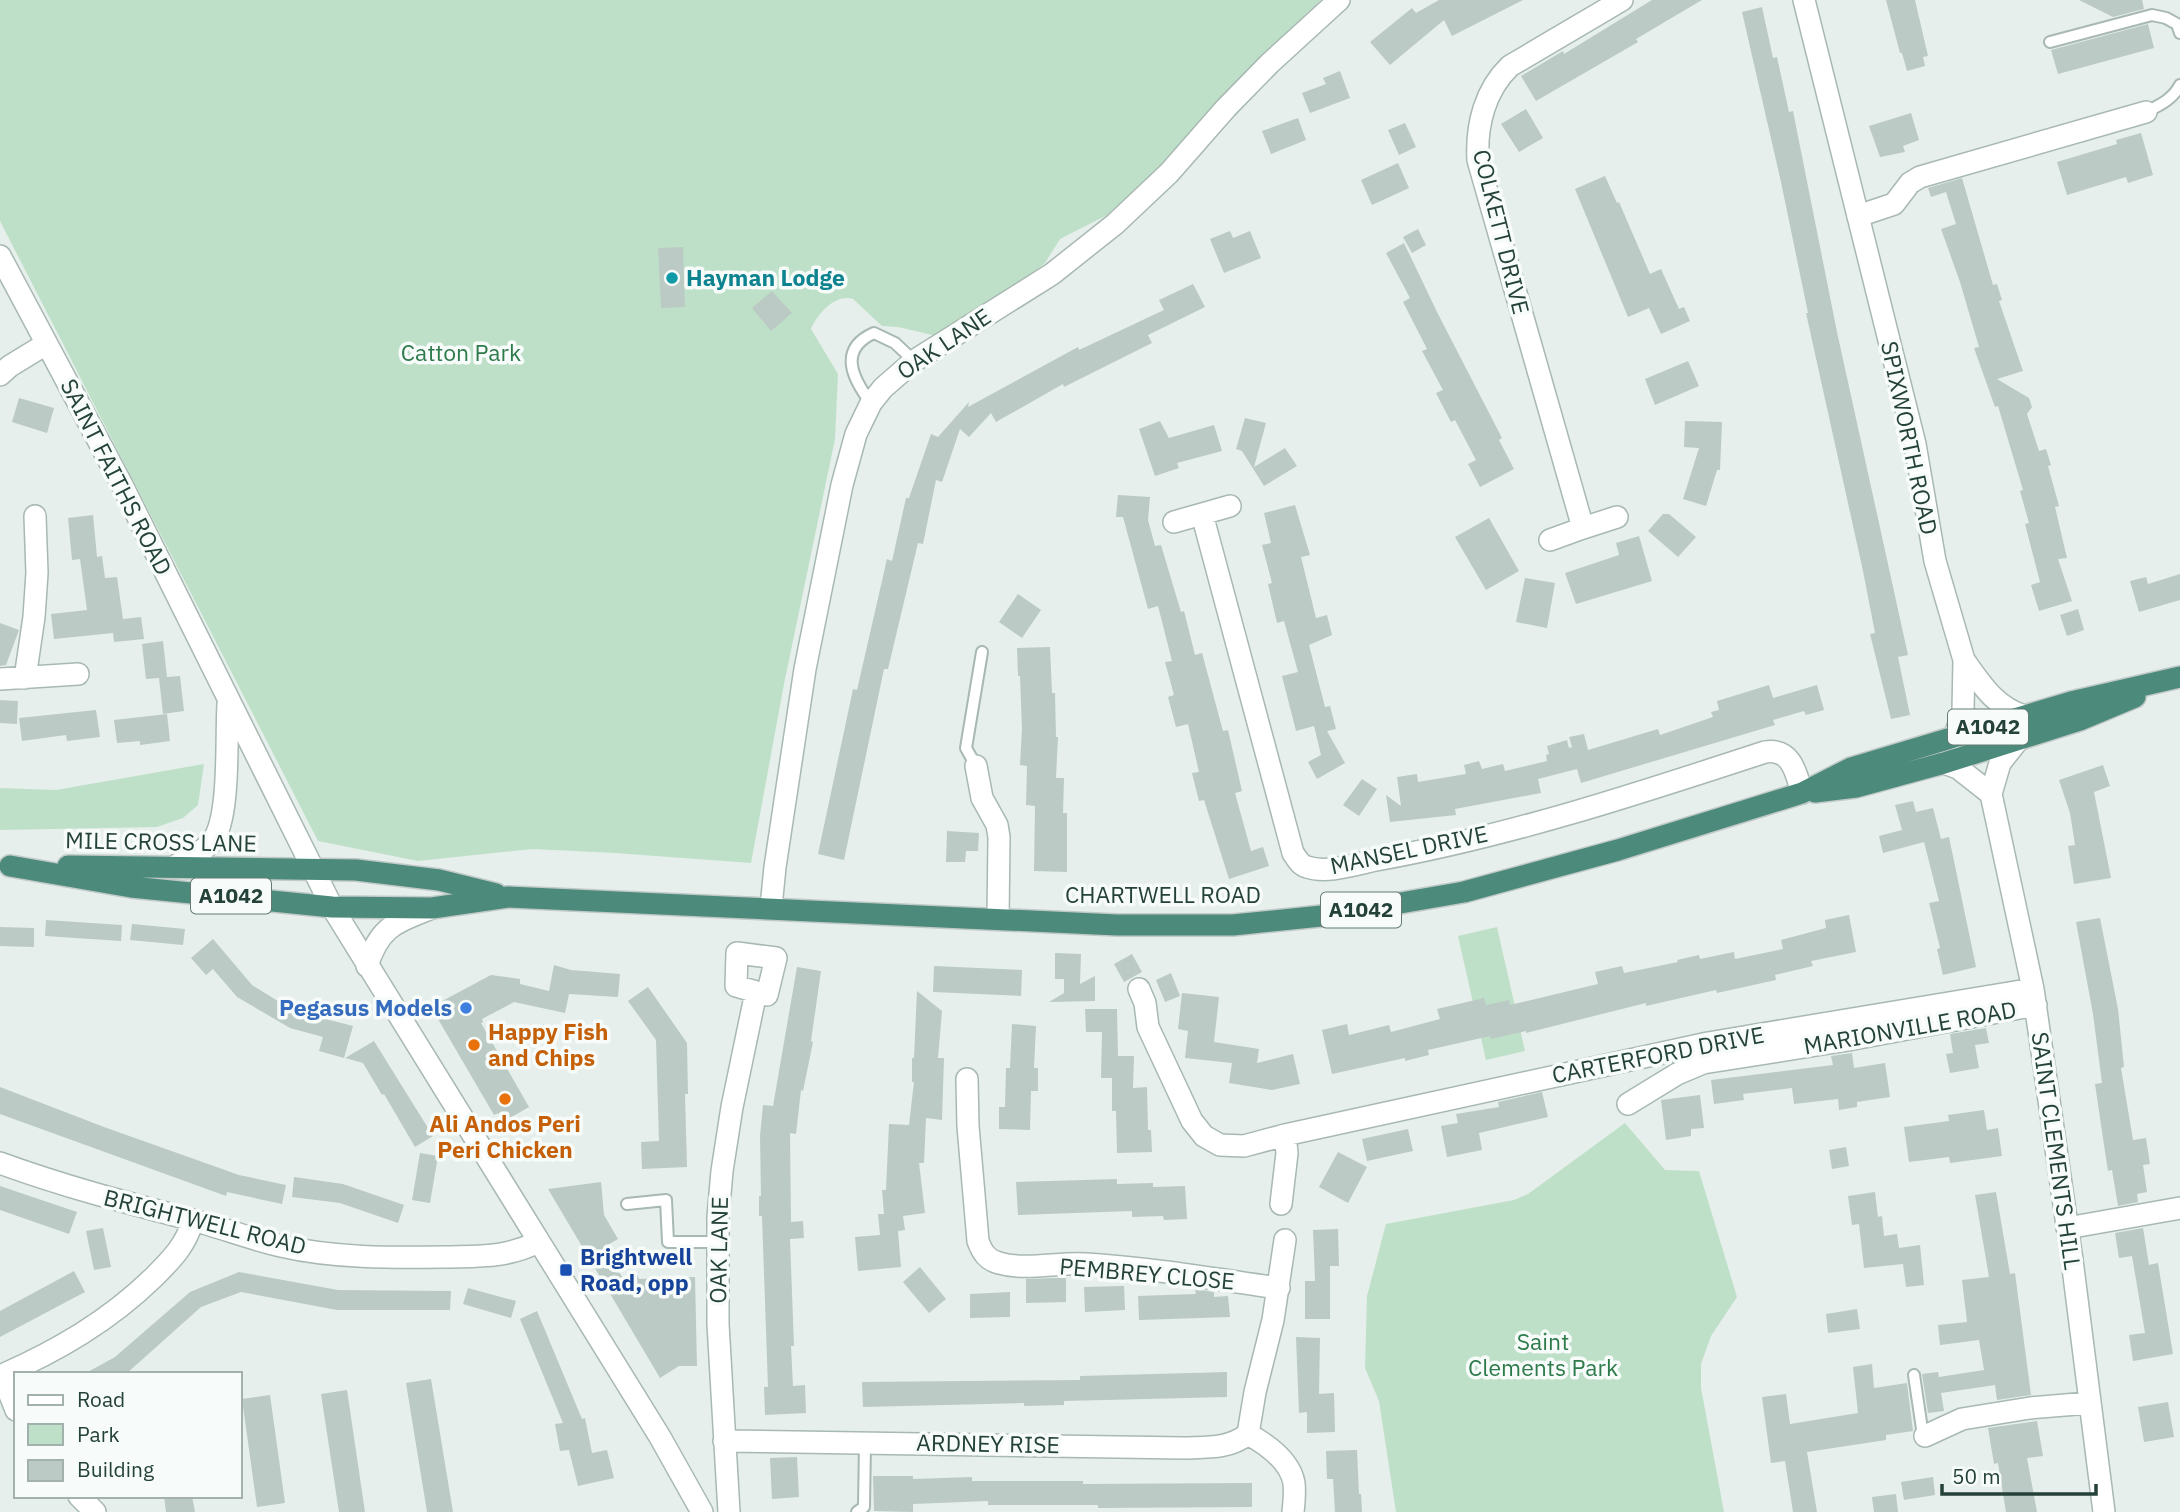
<svg xmlns="http://www.w3.org/2000/svg" width="2180" height="1512" viewBox="0 0 2180 1512" font-family="'IBM Plex Sans',sans-serif">
	<style>
		.green { fill: #bfe0c8 }
		.building { fill: #bbcac4 }
		.lines { fill: none; stroke-linecap: round; stroke-linejoin: round }
		.service-casing { stroke: #a8b8b2; stroke-width: 14 }
		.minor-casing { stroke: #a8b8b2; stroke-width: 24 }
		.tertiary-casing { stroke: #a8b8b2; stroke-width: 24 }
		.trunk-casing { stroke: #c2cac8; stroke-width: 24 }
		.service { stroke: #fff; stroke-width: 10 }
		.minor { stroke: #fff; stroke-width: 21 }
		.tertiary { stroke: #fff; stroke-width: 21 }
		.trunk { stroke: #4c8a7c; stroke-width: 21 }
		.culture-dot { fill: #0f9aa8; stroke: #f7fbf9; stroke-width: 2.5 }
		.shop-dot { fill: #3f7fe0; stroke: #f7fbf9; stroke-width: 2.5 }
		.food-dot { fill: #e8710a; stroke: #f7fbf9; stroke-width: 2.5 }
		.transit-dot { fill: #1a4fb4; stroke: #f7fbf9; stroke-width: 2.5 }
		.labels { text-anchor: middle; stroke-width: 7; stroke-linejoin: round; paint-order: stroke }
		.shield { fill: #f7fbf9; stroke: #637a73; stroke-width: 2 }
		.shield-label { font-size: 21px; font-weight: bold; fill: #24423a }
		.street-label { font-size: 23px; fill: #24423a; stroke: #f7fbf9 }
		.culture-label { font-size: 23px; font-weight: bold; fill: #0d838f; stroke: #f7fbf9; text-anchor: start }
		.park-label { font-size: 23px; fill: #2d7a4b; stroke: #f7fbf9 }
		.shop-label { font-size: 23px; font-weight: bold; fill: #366cbe; stroke: #f7fbf9; text-anchor: end }
		.food-label { font-size: 23px; font-weight: bold; fill: #c56008; stroke: #f7fbf9; text-anchor: start }
		.transit-label { font-size: 23px; font-weight: bold; fill: #164399; stroke: #f7fbf9; text-anchor: start }
	</style>
	<rect width="100%" height="100%" fill="#e6efeb"/>
	<path class="green" d="M0 0H1321L1263 54 1176 153 1107 215 1060 239 1045 263 1008 292 937 336 898 327 882 326 853 299C836 293 817 314 811 329L838 374 835 439 784 684 751 863 615 853 532 849 418 861 318 841 0 221Z
		M204 764 198 805 183 818 157 827 0 830V788L56 790Z
		M1497 927 1525 1051 1486 1060 1458 936Z
		M1625 1123 1665 1170 1699 1171 1737 1297 1711 1336 1701 1364V1388L1724 1512H1396L1379 1401 1365 1368 1367 1296 1386 1224 1514 1200 1528 1194Z"/>
	<path class="building" d="M1439 0H1523L1452 36 1444 20 1390 65 1370 42 1412 8 1416 13Z
		M1652 0H1702L1636 39 1638 42 1536 101 1521 76 1563 51 1564 54Z
		M1886 0H1915L1928 56 1923 57 1925 66 1907 71 1902 53H1900Z
		M2079 0H2142L2144 9 2113 17Z
		M1762 7 1773 58 1777 57 1789 112 1793 111 1837 332 1908 655 1898 657 1910 715 1891 719 1870 634 1875 633 1863 571 1806 313H1808L1781 182 1742 12Z
		M2148 24 2154 48 2058 74 2051 50Z
		M1340 71 1350 98 1310 113 1302 93 1326 84 1323 78Z
		M1526 109 1543 138 1519 152 1501 124Z
		M1911 113 1919 140 1903 146 1905 152 1880 157 1869 126Z
		M1298 118 1306 140 1271 154 1262 131Z
		M1405 123 1416 147 1399 155 1388 130Z
		M2141 133 2153 175 2128 183 2126 177 2067 195 2057 162 2117 144 2116 140Z
		M1398 163 1409 188 1372 205 1361 180Z
		M1605 176 1617 203 1619 202 1650 274 1661 269 1679 309 1684 307 1690 321 1661 334 1649 308 1628 317 1575 189Z
		M1962 178 1993 285 1997 284 2002 300 1999 301 2023 371 1997 379 2029 398 2032 407 2027 414 2039 451 2046 449 2051 465 2048 466 2059 506 2055 507 2067 558 2058 559 2072 601 2039 611 2031 585 2040 582 2025 524 2029 523 2020 491 2023 490 1998 406 1995 407 1974 348 1979 347 1960 282 1941 229 1956 224 1946 192 1931 197 1928 188Z
		M1418 229 1426 245 1412 253 1403 237Z
		M1230 231 1233 238 1250 231 1261 258 1224 273 1210 239Z
		M1404 243 1438 314 1502 438 1499 440 1514 469 1480 487 1468 464 1476 460 1455 420 1451 422 1436 393 1443 390 1422 351 1427 349 1403 302 1410 298 1386 253Z
		M683 247 685 307 661 308 658 248Z
		M1193 284 1205 307 1148 335 1152 343 1064 387 1063 384 996 422 991 413 969 437 960 429 942 482 936 480 923 544 918 543 888 669H884L844 860 818 854 853 689 857 690 887 559 892 561 906 498H909L931 434 938 437 969 402 968 407 1078 347 1079 350 1164 310 1159 300Z
		M772 291 792 313 771 331 752 308Z
		M1688 361 1699 386 1655 405 1645 379Z
		M19 398 54 408 47 433 12 422Z
		M1245 418 1266 423 1254 467 1285 448 1297 466 1264 486 1242 451 1236 449Z
		M1160 421 1169 438 1214 425 1222 451 1177 463 1179 468 1155 476 1139 429Z
		M1685 421 1722 422 1720 470H1717L1706 506 1683 499 1699 448 1684 447Z
		M1118 495 1150 497 1148 520 1155 546 1161 545 1181 612 1184 611 1195 655 1202 653 1223 731 1228 730 1242 791 1235 793 1251 851 1263 847 1269 866 1229 879 1204 800 1199 801 1192 773 1199 772 1188 724 1176 727 1168 697 1174 695 1165 662 1172 661 1158 606 1148 609 1123 517H1116Z
		M1295 505 1310 555 1301 557 1316 618 1327 615 1332 635 1309 645 1325 707 1330 706 1336 729 1327 731 1345 763 1317 779 1308 762 1321 755 1314 726 1296 731 1282 676 1298 672 1284 621 1277 623 1268 584 1272 583 1262 545 1271 543 1264 513Z
		M1663 514H1669L1696 537 1678 557 1648 531Z
		M93 515 97 557 102 556 105 578 117 577 123 619 141 617 144 639 114 642 113 633 54 639 51 614 87 610 80 559 72 560 68 518Z
		M1489 518 1519 571 1486 590 1455 537Z
		M1639 536 1652 581 1576 604 1565 573 1619 555 1616 543Z
		M2180 574V600L2139 612 2130 581 2146 577 2148 584Z
		M1525 578 1555 583 1547 628 1516 622Z
		M1018 594 1041 610 1022 638 999 622Z
		M2078 609 2084 630 2067 636 2060 615Z
		M0 623 19 630 6 665 0 666Z
		M163 641 167 677 180 676 184 711 163 714 159 678 146 679 142 644Z
		M1050 647 1052 693H1055L1056 737H1058L1056 778H1064L1063 813H1067V872L1034 871 1035 806 1026 805 1027 766 1020 765 1022 729 1020 676H1018L1017 648Z
		M1769 685 1773 698 1817 685 1824 710 1806 715 1804 711 1773 720 1775 725 1581 783 1577 769 1538 779 1541 793 1455 809 1456 815 1390 822 1386 795 1401 806 1397 777 1417 774 1418 782 1466 774 1464 765 1479 761 1482 769 1503 764 1505 771 1547 761 1546 755 1549 754 1547 746 1567 740 1569 748 1572 747 1569 737 1584 734 1588 750 1658 729 1660 735 1713 717 1711 712 1719 710 1717 701Z
		M0 700 18 701 17 724 0 723Z
		M96 710 100 737 67 741 66 735 22 741 19 718Z
		M167 714 170 741 140 745V741L117 743 114 720Z
		M2103 765 2110 786 2094 792 2111 878 2074 884 2068 846 2075 845 2070 813 2059 780Z
		M1362 779 1377 789 1359 816 1343 805Z
		M1913 801 1916 812 1933 808 1941 839 1949 837 1976 967 1943 975 1937 949 1940 948 1929 903 1939 901 1924 842 1883 853 1879 836 1902 830 1895 805Z
		M947 831 979 833 978 851H966L965 862H946Z
		M1849 915 1856 952 1811 961 1813 966 1775 975 1776 980 1717 993 1716 990 1646 1006V1003L1526 1033V1031L1491 1039 1490 1036 1428 1050 1429 1055 1405 1061V1058L1332 1074 1322 1030 1347 1024 1349 1035 1389 1025 1391 1032 1440 1019 1437 1009 1484 998 1486 1005 1509 1000 1510 1005 1598 984 1595 972 1622 966 1624 973 1678 962 1677 960 1699 955 1700 959 1734 952 1735 959 1783 949 1781 940 1826 928 1825 920Z
		M2100 918 2118 1009 2124 1067 2121 1068 2133 1140 2146 1138 2150 1164 2143 1165 2147 1192 2137 1194 2138 1202 2118 1206 2112 1170 2108 1171 2104 1145 2095 1084 2102 1083 2093 1014 2076 922Z
		M46 920 122 925 121 941 45 936Z
		M132 924 185 929 183 945 130 940Z
		M0 927 34 928V947L0 946Z
		M213 939 252 985 294 1011 353 1026 344 1058 319 1051 323 1037 290 1028 237 997 213 969 206 975 191 958Z
		M1055 953 1081 954 1080 984 1095 976V1001L1049 1002 1064 993V979H1055Z
		M1132 954 1142 972 1124 982 1114 964Z
		M554 965 571 970 620 974 618 997 569 994 565 1013 514 1002 482 1019 483 1022 481 1023 529 1107 503 1122 498 1113 494 1115 431 1007 491 975 520 979V984L549 991Z
		M934 966 1022 970 1021 996 933 992Z
		M797 967 821 971 811 1041 813 1042 803 1091 801 1090 796 1134 790 1133 791 1222 803 1221 804 1238 790 1239 794 1346H791L793 1386 805 1385 806 1413 765 1415 764 1387H768L762 1216H759V1196H761L760 1136 763 1105 773 1106Z
		M1171 973 1180 996 1165 1002 1156 980Z
		M648 987 687 1043 688 1094H685L687 1167 642 1169 641 1142 659 1141 656 1040 628 1001Z
		M917 991 942 1011 938 1058H944L942 1120 926 1118 924 1163H919L925 1213 903 1216 905 1230 898 1231 901 1267 858 1271 855 1237 880 1235 878 1214H884L882 1190H886L889 1124 909 1125 914 1082H912V1058H914Z
		M1182 993 1219 997 1214 1042 1259 1049 1257 1063 1293 1054 1300 1084 1272 1090 1229 1083 1232 1063 1185 1058 1188 1031 1178 1029Z
		M1085 1009H1117L1118 1056H1134L1133 1088 1147 1087 1148 1130H1151L1152 1152 1117 1153 1116 1111H1112V1078H1101L1102 1032H1086Z
		M1012 1024 1036 1026 1034 1068H1038V1091H1031L1030 1130 999 1129V1107H1005L1006 1068H1010Z
		M1986 1028 1989 1043 1975 1045 1979 1068 1950 1073 1946 1054 1953 1053 1950 1034Z
		M374 1041 433 1136 415 1147 384 1094 382 1095 363 1063 345 1058Z
		M1852 1053 1854 1068 1885 1063 1890 1097 1857 1102V1107L1839 1110 1838 1099 1794 1104 1792 1088 1743 1094 1744 1100 1714 1104 1711 1080 1833 1065 1831 1056Z
		M0 1087 104 1127 239 1175 286 1185 282 1204 227 1192 226 1196 0 1114Z
		M1542 1092 1548 1117 1479 1133 1482 1150 1447 1157 1441 1126 1458 1123 1456 1114 1499 1107 1498 1102Z
		M1700 1095 1704 1128 1691 1129V1136L1666 1140 1661 1100Z
		M1984 1110 1987 1130 1998 1128 2002 1156 1950 1163 1949 1157 1909 1162 1904 1127 1949 1121 1948 1115Z
		M1408 1129 1413 1151 1367 1161 1362 1139Z
		M1846 1147 1849 1166 1832 1169 1829 1150Z
		M1338 1152 1367 1167 1348 1203 1319 1187Z
		M420 1153 438 1156 430 1203 412 1200Z
		M294 1177 343 1184 404 1205 398 1223 340 1203 292 1197Z
		M1117 1179V1184L1153 1183V1187L1185 1186 1187 1219 1164 1220 1163 1216 1132 1217V1211L1018 1215 1016 1182Z
		M601 1182 604 1215 618 1239 604 1247 624 1280 636 1273 639 1279 695 1277 697 1366H679L660 1378 548 1189Z
		M0 1186 77 1212 69 1234 0 1210Z
		M1875 1192 1878 1217 1882 1216 1884 1236 1897 1234 1899 1248 1920 1245 1924 1285 1906 1287 1903 1264 1864 1268 1859 1224 1852 1225 1848 1196Z
		M1996 1192 2010 1274 2015 1273 2031 1395 1997 1400 1995 1385 1941 1393 1944 1411 1928 1413 1922 1374 1938 1372 1939 1377 1984 1370 1979 1340 1940 1345 1938 1325 1967 1322 1962 1280 1989 1277 1975 1195Z
		M103 1228 111 1267 94 1270 86 1231Z
		M2143 1228 2149 1265 2158 1263 2173 1354 2133 1361 2129 1335 2145 1333 2132 1256 2119 1258 2115 1233Z
		M1338 1229 1339 1266H1330V1319H1305V1281H1315L1313 1230Z
		M920 1267 946 1299 929 1313 903 1282Z
		M74 1271 85 1292 0 1337V1311Z
		M239 1272 338 1290 451 1291 450 1310H337L241 1292 201 1307 126 1374H84L115 1357 190 1292Z
		M1055 1278H1066V1302L1026 1303V1279Z
		M1124 1286 1125 1310 1085 1312 1084 1287Z
		M468 1288 516 1301 511 1318 463 1304Z
		M1195 1289 1214 1292V1297L1228 1296 1230 1317 1139 1320 1138 1296 1196 1294Z
		M1010 1292V1317L970 1318V1294Z
		M1857 1309 1860 1329 1828 1333 1826 1314Z
		M537 1311 582 1419 585 1418 592 1453 607 1450 614 1478 578 1486 569 1450 560 1451 555 1424 563 1423 520 1319Z
		M1296 1337 1320 1338 1319 1394 1334 1393 1335 1432 1307 1433V1412L1299 1413Z
		M1872 1364 1874 1388 1907 1383 1913 1431 1886 1435V1440L1807 1452 1817 1512H1793L1785 1461 1771 1463 1762 1397 1786 1394 1790 1424 1858 1413 1853 1367Z
		M1227 1372V1397L1064 1401V1405L1024 1406V1403L863 1407 862 1382 1080 1380V1376Z
		M431 1379 453 1512H427L406 1383Z
		M347 1390 365 1512H339L321 1394Z
		M270 1395 285 1503 257 1507 242 1399Z
		M2168 1402 2174 1437 2144 1442 2138 1407Z
		M2037 1421 2043 1456 2027 1458 2037 1512H2006L1998 1463 1994 1464 1988 1428Z
		M1357 1450 1359 1494H1361L1362 1512H1335L1333 1479H1327L1326 1451Z
		M797 1457 799 1497 772 1499 770 1458Z
		M873 1476H913V1479L972 1477V1481H1083V1484L1252 1483V1507L1098 1508V1505H988V1501L913 1504V1512L874 1511Z
		M1933 1477 1935 1495 1904 1500 1901 1482Z
		M1896 1494 1898 1512H1874L1872 1497Z
		M164 1496H192L195 1512H166Z"/>
	<g class="lines">
		<defs>
			<path id="service" d="M2050 42 2152 15 2166 18 2177 24 2180 33
				M2146 112C2160 105 2173 99 2180 85
				M871 403C852 378 838 349 874 333L895 343 914 361
				M976 766 966 748 982 652
				M627 1204 666 1200 668 1242H718
				M1914 1375 1922 1429
				M857 1512 864 1507 865 1442"/>
			<path id="minor" d="M1858 216 1894 204 1910 183 1920 177 2146 112
				M0 375 10 366 46 344
				M1230 506 1202 514 1293 853C1297 859 1300 865 1307 867 1327 874 1356 864 1376 860 1509 836 1637 794 1765 752 1792 748 1796 773 1802 793
				M1617 517 1583 528 1478 160C1476 125 1485 90 1510 66L1622 0
				M1174 522 1202 514
				M1550 540 1583 528
				M25 678 34 617 37 573 35 516
				M0 679 78 674
				M2019 739 2000 763 1991 794 2033 989 2072 1260 2104 1512
				M1944 763 1958 768 1991 794
				M976 766 982 798 997 825 999 837 998 919
				M771 907 775 867 805 669 842 485 856 434 871 403 883 388 914 361 1052 274 1115 224 1169 173 1226 108 1269 64 1339 0
				M737 953 776 958 767 995 736 986Z
				M1139 989 1145 1003 1148 1027 1192 1121 1204 1136 1220 1145 1244 1146 1285 1135
				M967 1079 968 1126 978 1241C982 1252 987 1260 999 1263 1026 1271 1058 1262 1086 1264 1150 1268 1215 1279 1279 1288
				M1628 1104 1677 1074 1703 1063 1848 1040 2036 1005
				M0 1163C63 1186 124 1202 189 1219 220 1227 250 1239 281 1246 333 1258 391 1258 445 1257 480 1256 506 1258 538 1242
				M1281 1204 1287 1153 1285 1135 1708 1043 2033 989
				M2067 1228 2180 1208
				M2 1375 16 1410
				M0 1376C57 1351 109 1321 154 1277 172 1259 186 1245 193 1220
				M1248 1434 1255 1392 1273 1320 1285 1240
				M1248 1434C1266 1444 1290 1460 1294 1483 1295 1492 1294 1503 1293 1512
				M1925 1436 1962 1419 2030 1408 2089 1403
				M724 1441 1184 1448C1207 1447 1229 1449 1248 1434
				M79 1496 95 1512
				M729 1512 718 1324V1217L722 1171 732 1107 756 992"/>
			<path id="tertiary" d="M1804 0 1915 444 1935 561 1964 660 1963 711 1954 738
				M0 256 122 485 332 907 660 1437 702 1512
				M1964 660C1981 684 1996 708 2025 716
				M175 866C190 858 206 851 215 837 230 810 226 737 228 704
				M367 966C380 926 395 923 432 908"/>
			<path id="trunk" d="M1815 792 1856 787 1944 763 2080 720 2135 697
				M10 866 131 887 332 907 432 908 508 897 1117 925H1233L1331 915 1464 892 1618 850 1802 793 1851 768 2071 702 2180 677
				M68 866 356 870 439 880 496 894"/>
		</defs>
		<use href="#service" class="service-casing"/>
		<use href="#minor" class="minor-casing"/>
		<use href="#tertiary" class="tertiary-casing"/>
		<use href="#trunk" class="trunk-casing"/>
		<use href="#service" class="service"/>
		<use href="#minor" class="minor"/>
		<use href="#tertiary" class="tertiary"/>
		<use href="#trunk" class="trunk"/>
	</g>
	<circle class="culture-dot" cx="672" cy="278" r="7"/>
	<circle class="shop-dot" cx="466" cy="1008" r="7"/>
	<g class="food-dot">
		<circle cx="474" cy="1045" r="7"/>
		<circle cx="505" cy="1099" r="7"/>
	</g>
	<rect class="transit-dot" x="559" y="1263" width="14" height="14" rx="3.5"/>
	<g class="labels">
		<g class="shield">
			<rect x="1948" y="709.5" width="80" height="35" rx="5"/>
			<rect x="191" y="878.5" width="80" height="35" rx="5"/>
			<rect x="1321" y="892.5" width="80" height="35" rx="5"/>
		</g>
		<g class="shield-label">
			<text x="1988" y="734">A1042</text>
			<text x="231" y="903">A1042</text>
			<text x="1361" y="917">A1042</text>
		</g>
		<g class="street-label">
			<text transform="translate(1501 232) rotate(76)" y="8">COLKETT DRIVE</text>
			<text transform="translate(944 344) rotate(-34)" y="8">OAK LANE</text>
			<text transform="translate(1909 438) rotate(78)" y="8">SPIXWORTH ROAD</text>
			<text transform="translate(116 477) rotate(63)" y="8">SAINT FAITHS ROAD</text>
			<text transform="translate(161 842) rotate(1)" y="8">MILE CROSS LANE</text>
			<text transform="translate(1409 850) rotate(-12)" y="8">MANSEL DRIVE</text>
			<text x="1163" y="903">CHARTWELL ROAD</text>
			<text transform="translate(1910 1028) rotate(-10)" y="8">MARIONVILLE ROAD</text>
			<text transform="translate(1658 1055) rotate(-11)" y="8">CARTERFORD DRIVE</text>
			<text transform="translate(2056 1151) rotate(82)" y="8">SAINT CLEMENTS HILL</text>
			<text transform="translate(205 1222) rotate(14)" y="8">BRIGHTWELL ROAD</text>
			<text transform="translate(719 1250) rotate(-89)" y="8">OAK LANE</text>
			<text transform="translate(1147 1274) rotate(5)" y="8">PEMBREY CLOSE</text>
			<text transform="translate(988 1444) rotate(1)" y="8">ARDNEY RISE</text>
		</g>
		<g class="culture-label">
			<text x="686" y="286">Hayman Lodge</text>
		</g>
		<g class="park-label">
			<text x="461" y="361">Catton Park</text>
			<text x="1543" y="1350">Saint<tspan x="1543" dy="26">Clements Park</tspan></text>
		</g>
		<g class="shop-label">
			<text x="452" y="1016">Pegasus Models</text>
		</g>
		<g class="food-label">
			<text x="488" y="1040">Happy Fish<tspan x="488" dy="26">and Chips</tspan></text>
			<text x="505" y="1132" text-anchor="middle">Ali Andos Peri<tspan x="505" dy="26">Peri Chicken</tspan></text>
		</g>
		<g class="transit-label">
			<text x="580" y="1265">Brightwell<tspan x="580" dy="26">Road, opp</tspan></text>
		</g>
	</g>
	<rect x="14" y="1372" width="228" height="126" fill="#f7fbf9" stroke="#a3b1ad" stroke-width="2"/>
	<rect x="28" y="1395" width="35" height="10" fill="#ffffff" stroke="#a3b1ad" stroke-width="2"/>
	<text x="77" y="1407" font-size="21" fill="#24423a">Road</text>
	<rect x="28" y="1424" width="35" height="21" fill="#bfe0c8" stroke="#a3b1ad" stroke-width="2"/>
	<text x="77" y="1442" font-size="21" fill="#24423a">Park</text>
	<rect x="28" y="1460" width="35" height="21" fill="#bbcac4" stroke="#a3b1ad" stroke-width="2"/>
	<text x="77" y="1477" font-size="21" fill="#24423a">Building</text>
	<path d="M1942 1484v10h154v-10" fill="none" stroke="#24423a" stroke-width="3.5"/>
	<text x="1952" y="1484" font-size="21" fill="#24423a" stroke="#f7fbf9" stroke-width="5" paint-order="stroke">50 m</text>
</svg>
